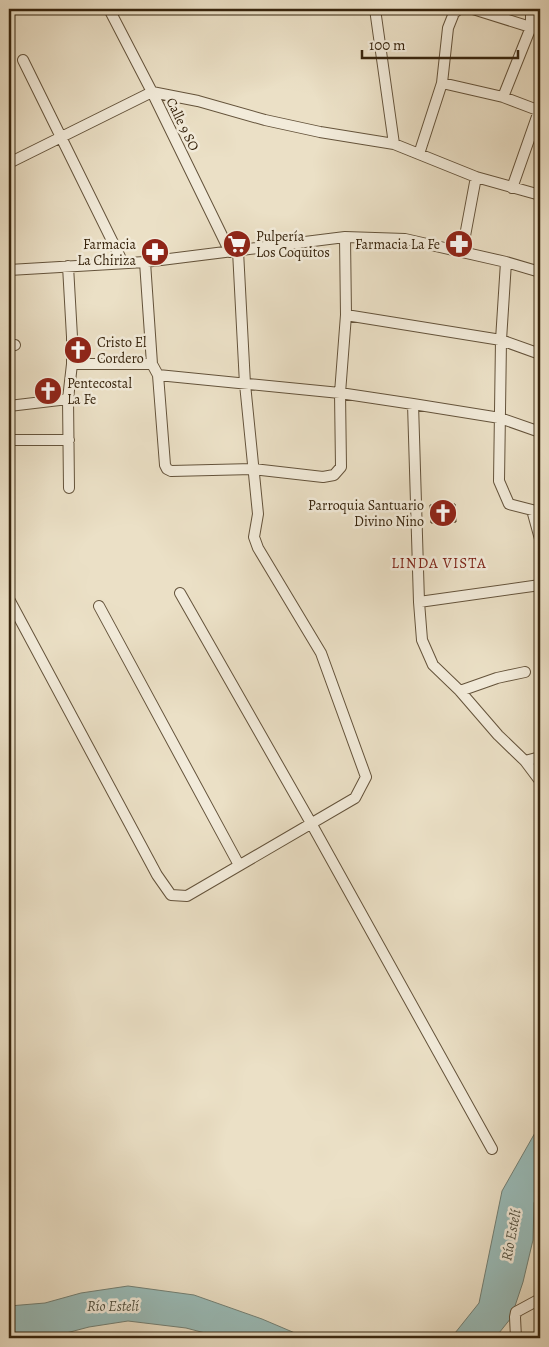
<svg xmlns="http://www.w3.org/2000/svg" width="549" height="1347" viewBox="0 0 549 1347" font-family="Alegreya,serif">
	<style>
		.water { fill: #99bcb9; stroke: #727f74 }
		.building { fill: #dcad8a; stroke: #37240d }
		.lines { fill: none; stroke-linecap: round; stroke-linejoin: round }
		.street-casing { stroke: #64533b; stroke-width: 12 }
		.street { stroke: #f2ebda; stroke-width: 10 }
		.labels { text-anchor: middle; stroke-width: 5; stroke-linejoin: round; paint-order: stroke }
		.street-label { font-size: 14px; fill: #37240d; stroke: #f2ebda }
		.poi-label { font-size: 14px; fill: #37240d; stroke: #f2ebda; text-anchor: start }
		.neighbourhood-label { font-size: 15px; letter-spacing: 1px; fill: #7a1f14; stroke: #f2ebda }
		.water-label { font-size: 15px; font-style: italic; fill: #545241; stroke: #f2ebda }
	</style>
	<rect width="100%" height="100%" fill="#ebe0c6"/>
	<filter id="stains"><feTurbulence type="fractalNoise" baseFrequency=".004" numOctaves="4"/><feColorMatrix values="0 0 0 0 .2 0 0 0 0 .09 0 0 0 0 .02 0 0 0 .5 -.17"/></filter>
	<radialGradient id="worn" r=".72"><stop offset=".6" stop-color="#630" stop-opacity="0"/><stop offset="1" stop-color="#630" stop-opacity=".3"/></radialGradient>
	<path class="water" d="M540 1124V1193L536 1197 534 1203 533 1240 523 1282 511 1318 495 1338H451L479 1303 502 1191Z
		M128 1286 194 1295 262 1319 302 1336 315 1338H224L186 1328 128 1321 89 1327 51 1337 9 1338V1306L45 1303 81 1293Z"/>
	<path class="building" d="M58 385 59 393 38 396V386Z
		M455 504 456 522 431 523 430 505Z"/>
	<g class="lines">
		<defs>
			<path id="street" d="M109 9 152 92 230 252
				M375 9 394 144
				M473 9 540 30
				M23 60 123 263
				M442 83 503 97 540 111
				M503 97 531 27V9
				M419 154 442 83 448 28 454 13 459 9
				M9 163 152 92 198 101 265 120 320 132 394 144 476 177 540 195
				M512 188 539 111
				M462 252 476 177
				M145 262 152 364 158 375 165 465 167 469 171 471 253 469 323 477 334 475 341 467 340 393 346 315 345 237
				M506 262 501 340 499 481 509 504 540 512
				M68 266 72 337V364L68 399 69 488
				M9 270 145 262 345 237 405 239 506 262 540 272
				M346 315 501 340 540 354
				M9 346 15 345
				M72 364H152
				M158 375 340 393 413 404 500 418 540 432
				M413 404 419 602 422 640 433 665 460 691 498 735 525 761 540 781
				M9 406 68 399
				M9 440H69
				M532 510 540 539
				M180 593 311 823 492 1149
				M9 599 157 875 171 895 187 896 355 798 366 777 321 653 258 548 254 537 258 514 245 384 238 251
				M419 602 540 585
				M99 606 239 865
				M460 691 497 678 525 672
				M525 761 540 757
				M516 1338 515 1317 516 1312 540 1299"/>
		</defs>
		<use href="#street" class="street-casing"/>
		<use href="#street" class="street"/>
	</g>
	<defs>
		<symbol id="supermarket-disc" viewBox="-11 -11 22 22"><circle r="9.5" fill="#8f2418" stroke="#f2ebda"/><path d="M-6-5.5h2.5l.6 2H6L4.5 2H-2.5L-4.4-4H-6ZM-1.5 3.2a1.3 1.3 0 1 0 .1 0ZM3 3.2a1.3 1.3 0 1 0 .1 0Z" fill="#fff"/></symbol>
		<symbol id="pharmacy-disc" viewBox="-11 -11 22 22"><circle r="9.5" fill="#8f2418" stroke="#f2ebda"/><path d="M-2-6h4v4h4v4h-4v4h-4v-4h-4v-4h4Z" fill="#fff"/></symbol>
		<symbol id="church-disc" viewBox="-11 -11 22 22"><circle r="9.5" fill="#8f2418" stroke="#f2ebda"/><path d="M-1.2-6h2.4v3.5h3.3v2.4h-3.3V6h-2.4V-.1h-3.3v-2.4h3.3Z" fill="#fff"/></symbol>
	</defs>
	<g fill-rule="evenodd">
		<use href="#supermarket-disc" x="221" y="228" width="32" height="32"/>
		<use href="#pharmacy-disc" x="443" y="228" width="32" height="32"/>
		<use href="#pharmacy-disc" x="139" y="236" width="32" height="32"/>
		<use href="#church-disc" x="62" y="334" width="32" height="32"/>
		<use href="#church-disc" x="32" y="375" width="32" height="32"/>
		<use href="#church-disc" x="427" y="497" width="32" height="32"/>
	</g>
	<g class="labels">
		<g class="street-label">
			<text transform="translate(183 124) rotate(64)" y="5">Calle 9 SO</text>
		</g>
		<g class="poi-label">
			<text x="256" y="241">Pulpería<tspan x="256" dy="16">Los Coquitos</tspan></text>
			<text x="136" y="249" text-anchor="end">Farmacia<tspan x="136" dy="16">La Chiriza</tspan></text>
			<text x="440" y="249" text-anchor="end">Farmacia La Fe</text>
			<text x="97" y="347">Cristo El<tspan x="97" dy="16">Cordero</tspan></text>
			<text x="67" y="388">Pentecostal<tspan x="67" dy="16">La Fe</tspan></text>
			<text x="424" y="510" text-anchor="end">Parroquia Santuario<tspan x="424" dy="16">Divino Nino</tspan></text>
		</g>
		<g class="neighbourhood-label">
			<text x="439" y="568">LINDA VISTA</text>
		</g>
		<g class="water-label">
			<text transform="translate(511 1235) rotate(-79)" y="5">Río Estelí</text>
			<text x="113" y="1311">Río Estelí</text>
		</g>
	</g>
	<rect width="549" height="1347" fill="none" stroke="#ebe0c6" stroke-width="30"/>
	<rect x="10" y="10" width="529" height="1327" fill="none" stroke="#37240d" stroke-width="2.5"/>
	<rect x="15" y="15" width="519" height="1317" fill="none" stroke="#37240d"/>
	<path d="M362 50v8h156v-8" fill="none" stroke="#37240d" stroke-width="2.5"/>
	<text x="369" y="50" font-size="15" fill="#37240d" stroke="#f2ebda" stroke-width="4" paint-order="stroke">100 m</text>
	<rect width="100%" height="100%" filter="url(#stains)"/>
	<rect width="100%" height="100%" fill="url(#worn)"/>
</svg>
